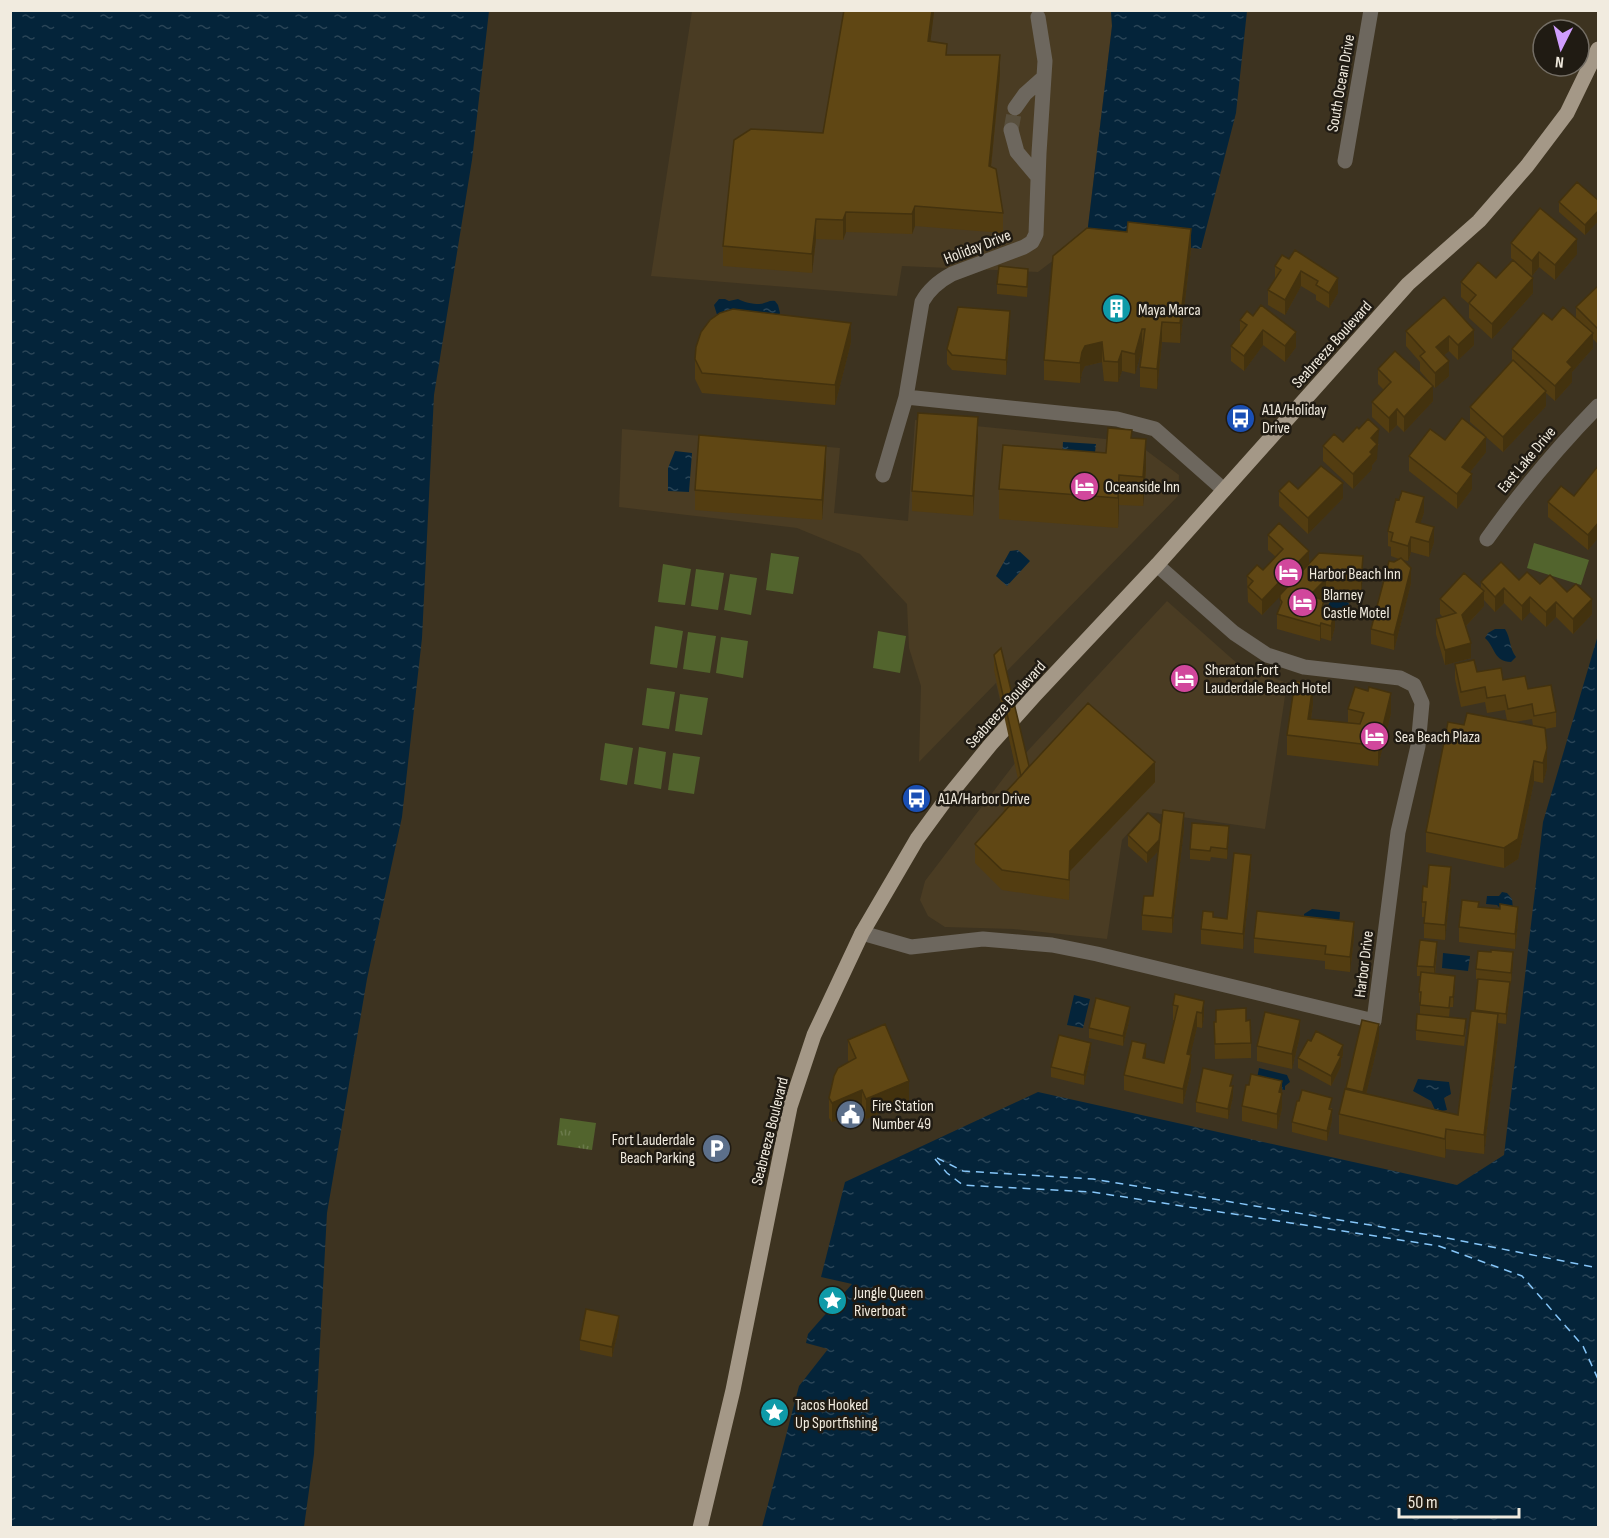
<svg xmlns="http://www.w3.org/2000/svg" width="1609" height="1538" viewBox="0 0 1609 1538" font-family="'Sofia Sans Condensed',sans-serif">
	<style>
		.built { fill: #4a3c23 }
		.grass { fill: url(#grass-tufts) }
		.pitch { fill: #52642d }
		.water { fill: url(#water-ripples) }
		.lines { fill: none; stroke-linecap: round; stroke-linejoin: round }
		.ferry { stroke: #86c6f9; stroke-width: 1.5; stroke-dasharray: 8 6; stroke-linecap: butt }
		.minor-tunnel { stroke: #584f3d; stroke-width: 15; stroke-dasharray: 15 8; stroke-linecap: butt }
		.minor { stroke: #6d675e; stroke-width: 15 }
		.major { stroke: #a49887; stroke-width: 15 }
		.wall { fill: #533d11; fill-rule: evenodd }
		.shaded-wall { fill: #43320e }
		.building { fill: #604714; stroke: #43320e; stroke-width: 1.5 }
		.labels { text-anchor: middle; stroke-width: 5; stroke-linejoin: round; paint-order: stroke }
		.street-label { font-size: 16px; fill: #f1ebdf; stroke: #201b13 }
		.poi-label { font-size: 16px; fill: #f1ebdf; stroke: #201b13; text-anchor: start }
	</style>
	<defs>
		<pattern id="grass-tufts" width="24" height="20" patternUnits="userSpaceOnUse" patternTransform="scale(1.5)"><rect width="24" height="20" fill="#52642d"/><path d="M3 7l-1-3M5 7V3M7 7l1-3M15 17l-1-3M17 17v-4M19 17l1-3" fill="none" stroke="#6b7a4b"/></pattern>
		<pattern id="water-ripples" width="26" height="14" patternUnits="userSpaceOnUse" patternTransform="scale(1.5)"><rect width="26" height="14" fill="#04243a"/><path d="M2 4q2-2 4 0t4 0M15 11q2-2 4 0t4 0" fill="none" stroke="#294456"/></pattern>
	</defs>
	<rect width="100%" height="100%" fill="#3d3320"/>
	<path class="built" d="M692 11H1111L1112 26 1087 235 1038 272 902 266 897 296 651 276Z
		M915 420 1135 442 1179 475 1178 496 1004 674 1022 757 1167 601 1239 665 1287 683 1265 829 1147 812 1122 840 1107 939 1013 929 945 927 928 916 920 900 925 881 1015 763 996 683 919 762 921 686 909 648 907 604 860 554 797 528 619 507 622 429 840 448 834 513 908 521Z"/>
	<path class="grass" d="M560 1118 596 1123 592 1150 557 1145Z"/>
	<path class="pitch" d="M1534 543 1589 560 1581 585 1527 568Z
		M771 553 799 557 793 594 766 590Z
		M663 564 691 569 685 605 658 602Z
		M696 569 724 573 718 610 691 606Z
		M730 574 757 578 751 615 724 610Z
		M655 626 683 631 677 668 650 664Z
		M878 631 906 636 900 673 873 668Z
		M688 632 716 636 710 673 683 669Z
		M721 637 748 641 743 678 716 673Z
		M647 688 675 692 669 729 642 725Z
		M680 694 708 698 702 735 675 731Z
		M605 743 633 748 627 785 600 780Z
		M639 747 666 752 661 789 634 784Z
		M673 753 700 757 694 794 668 790Z"/>
	<path class="water" d="M10 11H489L472 160 434 395 422 638 402 817 367 979 327 1213 314 1454 304 1527H11Z
		M1111 11H1247L1236 113 1201 249 1087 235 1112 26Z
		M719 299H725L729 301 738 299C743 302 753 304 759 304 766 304 768 300 775 301L778 305 780 313 777 318H718L714 305Z
		M1063 442 1096 444 1094 461 1062 458Z
		M675 451 692 453 689 492 668 491V468Z
		M1018 550 1030 561 1007 586 996 576 1010 551Z
		M1341 600 1349 603V611L1344 614 1341 612 1329 611 1327 607 1330 602Z
		M1495 629H1505C1511 638 1509 648 1516 657L1511 662C1494 662 1495 647 1485 638L1488 633Z
		M1598 635V1527H762L799 1386 828 1349 806 1343 808 1334 852 1284 821 1277 845 1182 1038 1092 1457 1185 1504 1155 1543 822Z
		M1502 892 1507 893 1512 899 1513 909 1502 910 1497 905 1486 904 1487 896H1499Z
		M1312 909 1340 912 1339 925 1304 924V914Z
		M1443 953 1470 956 1468 971 1442 968Z
		M1074 995 1090 999 1083 1028 1067 1025Z
		M1259 1068 1287 1075 1290 1082 1285 1086V1090L1256 1083Z
		M1418 1079 1449 1082 1451 1094 1444 1098 1447 1110 1436 1112 1431 1101 1413 1091Z"/>
	<g class="lines">
		<path class="ferry" d="M937 1158 963 1171 1093 1179 1442 1237 1598 1268
			M935 1159 947 1173 963 1185 1092 1192 1439 1246 1522 1276 1583 1346 1598 1379"/>
		<path class="minor-tunnel" d="M1011 130 1015 108"/>
		<path class="minor" d="M1015 108 1025 94 1044 77
			M1011 130 1017 152 1038 177
			M1345 161 1371 10
			M906 397 1117 419 1155 429 1224 490
			M883 475 906 397 922 302C929 289 939 281 952 274L1024 247 1032 242 1036 234 1039 153 1045 61 1038 17
			M1487 539C1522 490 1556 449 1598 406
			M862 933 911 947 983 939 1052 945 1097 954 1374 1021 1398 832 1418 746 1422 703 1414 685 1400 678 1304 667 1267 655 1234 633 1157 565"/>
		<path class="major" d="M700 1528 733 1390 790 1107 814 1035 862 933 917 839 947 798 991 744 1035 695 1157 565 1408 284 1479 221 1527 166 1567 113 1598 49"/>
	</g>
	<path class="wall" d="M934 12 930 42 947 55 1000 74 991 167 1003 213V233L915 226 912 234 846 232 843 240 816 239 812 273 723 266V246L823 133Z
		M1599 201V220L1585 235 1559 212V202Z
		M1511 243 1577 254 1555 280 1539 267 1532 276 1511 258Z
		M1191 249 1180 343 1162 342 1157 389 1140 387V367L1142 349 1135 374 1122 371 1118 382 1104 381 1102 362 1085 366 1082 372 1080 383 1044 380V360Z
		M1289 259 1338 293 1329 308 1316 300V295L1301 286 1285 315 1268 305V290L1275 279V266Z
		M1496 278 1533 293 1492 339 1469 318V304L1461 297V282Z
		M1028 279 1027 297 997 294V284Z
		M1599 285V345L1593 339V348L1572 372V382L1555 401 1546 393V406L1503 452 1486 437V452L1470 472 1472 489 1457 509 1409 471V456L1445 440 1485 435 1470 422V407L1512 361V349L1552 320 1576 318V307Z
		M1444 297 1474 345 1458 360 1449 351 1444 355 1449 376 1435 388 1420 371V362L1406 346V331Z
		M1247 311 1296 347 1285 362 1263 345 1244 371 1231 361V346L1240 334V320Z
		M1010 326 1006 375 952 370 947 364V349Z
		M851 342 835 405 702 393 695 379V359Z
		M1378 369 1433 401 1404 432 1397 425 1389 433 1372 417V402L1384 390 1378 384Z
		M978 437 973 516 912 511V491Z
		M1132 438 1146 468 1143 506 1119 505 1118 528 999 519V489L1106 453Z
		M1343 442 1379 444 1377 446V459L1372 465V469L1353 489 1323 461V446Z
		M826 465 822 520 695 510V490Z
		M1599 467V539L1598 538 1588 550 1548 517V502L1574 496Z
		M1298 489 1343 498 1308 534 1279 506V491Z
		M1424 512 1420 524 1434 542 1429 557 1411 552 1408 561 1403 560 1411 583 1394 650 1371 644V629L1394 562 1399 559 1391 556V547L1388 546V531Z
		M1268 535 1309 565 1363 571 1361 596 1326 594 1320 599 1335 627 1331 641 1321 638 1320 641 1277 629V614L1280 607V596L1262 615 1248 602 1247 576 1263 570 1276 557 1268 550Z
		M1519 580 1540 584 1567 592 1592 614 1573 634 1556 617 1546 627 1530 612 1522 621 1504 603 1495 612 1484 600V606L1466 626 1471 658 1445 665 1436 634V619L1443 617 1440 614V599L1481 589V582Z
		M994 655 1029 766 1155 782 1070 871 1069 900 1002 890 975 863V844L1004 812V794L1018 779 994 670Z
		M1455 664 1477 672 1528 689 1556 712V727L1545 729 1547 768 1543 783 1534 781 1518 859 1504 868 1426 852V832L1464 725 1507 721 1505 710 1487 713 1485 702 1461 707 1455 679ZM1532 719 1533 726 1515 722Z
		M1313 704 1311 719 1348 723V709L1391 713 1378 766 1287 755V735Z
		M1161 824 1184 828 1172 933 1142 930V915L1153 896 1158 851 1147 863 1128 846V835Z
		M1229 836 1227 859 1211 857 1210 861 1190 859V849Z
		M1251 870 1243 949 1201 944V929L1213 917 1227 919Z
		M1451 882 1445 940 1424 938V917H1422V902L1427 887Z
		M1479 907 1518 922 1515 949 1459 942V927Z
		M1354 937 1350 972 1325 969V961L1254 953V938Z
		M1437 952 1435 974 1455 986 1453 1007H1450L1449 1017 1466 1029 1464 1046 1416 1040V1030L1420 1014V1002H1419V992L1420 976H1417V966Z
		M1513 962 1511 983H1510V992L1506 1024 1498 1023V1034L1484 1154 1446 1149 1445 1158 1339 1134V1114L1362 1020 1379 1039 1366 1094 1458 1115 1475 1012 1478 979H1476V969Z
		M1204 1001V1016L1202 1028 1197 1027 1190 1055 1191 1070 1183 1104 1124 1090V1075L1146 1059 1164 1063 1174 1020H1173V1005Z
		M1130 1017 1123 1046 1089 1038V1028Z
		M1246 1021 1251 1043V1058L1215 1059 1214 1022Z
		M1300 1035 1292 1069 1257 1061V1046Z
		M848 1040 909 1101 866 1119 862 1110 832 1122 829 1118V1098L849 1062 848 1060Z
		M1311 1041 1343 1055 1341 1060V1066L1331 1086 1298 1068V1058Z
		M1091 1053 1084 1085 1051 1077V1067Z
		M1282 1081V1108L1277 1129 1242 1121V1106L1249 1085Z
		M1233 1086V1096L1228 1119 1196 1112V1102Z
		M1332 1108V1120L1327 1141 1292 1132V1122Z
		M619 1326 612 1357 580 1350V1340Z"/>
	<path class="shaded-wall" d="M932 10H939L934 12 928 61V41Z
		M1000 55V74L989 186V166Z
		M915 206V226L912 234V214Z
		M1599 210V220L1585 235V225Z
		M846 212V232L843 240V220Z
		M816 219V239L812 273V254Z
		M1191 229V249L1180 343V323Z
		M1577 239V254L1555 280V265Z
		M1539 252V267L1532 276V261Z
		M1301 271V286L1285 315V300Z
		M1338 278V293L1329 308V293Z
		M1533 278V293L1492 339V324Z
		M1010 311V326L1006 375V360Z
		M1162 322V342L1157 389V369Z
		M851 323V342L835 405V385Z
		M1142 329V349L1135 374V354Z
		M1263 330V345L1244 371V356Z
		M1474 330V345L1458 360V345Z
		M1296 332V347L1285 362V346Z
		M1593 333V348L1572 372V382L1555 401V386L1567 362Z
		M1449 336V351L1436 362V347Z
		M1102 342V362L1085 366 1082 372 1080 383V363L1082 352 1085 346Z
		M1122 351V371L1118 382V362Z
		M1449 361V376L1435 388V373Z
		M1433 386V401L1404 432V417Z
		M1546 391V406L1503 452V437Z
		M1397 409V425L1389 433V418Z
		M978 417V437L973 516V496Z
		M1379 429 1377 459 1372 465V469L1353 489V474L1371 438Z
		M1486 437V452L1462 482V467Z
		M1146 439V468L1143 506V477Z
		M826 446V465L822 520V500Z
		M1472 474V489L1457 509V494Z
		M1119 475V505L1118 528V498Z
		M1343 483V498L1308 534V518Z
		M1424 497V512L1416 537V522Z
		M1598 523V538L1588 550V535Z
		M1434 527V542L1429 557V542Z
		M1411 537V552L1408 561V546Z
		M1309 551V566L1262 615V600Z
		M1363 556V571L1361 596V581Z
		M1411 568V583L1394 650V635Z
		M1326 579V594L1309 611V596Z
		M1504 588V603L1495 612V597Z
		M1484 591V606L1462 630V615Z
		M1530 597V612L1522 621V606Z
		M1592 599V614L1573 634V619Z
		M1556 602V617L1546 627V612Z
		M1335 612V627L1331 641V626Z
		M1321 623V638L1320 641V626Z
		M1471 643V658L1445 665V650Z
		M1313 684V704L1308 739V719Z
		M1391 693V713L1378 766V746Z
		M1547 748V768L1543 783V763Z
		M1534 761V781L1518 859 1504 868V848Z
		M1155 762V782L1070 871 1069 900 1070 851Z
		M1184 813V828L1172 933V918Z
		M1229 826V836L1227 859V849Z
		M1160 839V849L1147 863V853Z
		M1251 855V870L1243 949V934Z
		M1451 867V882L1445 940V925Z
		M1518 907V922L1515 949V934Z
		M1354 922V937L1350 972V957Z
		M1437 942V952L1434 978V967Z
		M1513 952V962L1511 983V973Z
		M1455 976V986L1453 1007V997Z
		M1510 982V992L1506 1024V1014Z
		M1204 1001V1016L1202 1028V1013Z
		M1130 1007V1017L1123 1046V1036Z
		M1197 1012V1027L1187 1069V1054Z
		M1498 1014V1034L1484 1154V1135Z
		M1300 1020V1035L1292 1069V1054Z
		M1379 1024V1039L1363 1107V1092Z
		M1091 1043V1053L1084 1085V1075Z
		M1146 1044V1059L1143 1058Z
		M1343 1045V1055L1341 1060V1066L1331 1086V1076L1338 1055Z
		M1191 1055V1070L1183 1104V1089Z
		M909 1081V1101L866 1119V1099Z
		M1282 1081V1108L1277 1129V1114L1279 1092Z
		M1233 1086V1096L1228 1119V1109Z
		M862 1090V1110L832 1122V1103Z
		M1332 1110V1120L1327 1141V1131Z
		M1446 1129V1149L1445 1158V1139Z
		M619 1316V1326L612 1357V1347Z"/>
	<path class="building" d="M844 10H932L928 41 947 44 946 55H1000L989 166 996 169 1003 213 915 206 912 214 846 212 843 220 816 219 812 254 723 246 734 140 751 129 823 133Z
		M1577 182 1599 201V210L1585 225 1559 202Z
		M1540 208 1577 239 1555 265 1539 252 1532 261 1511 243Z
		M1128 222 1191 229 1180 323 1162 322 1157 369 1140 367 1145 329H1142L1135 354 1122 351 1118 362 1104 361 1102 342 1085 346 1082 352 1080 363 1044 360 1053 256 1087 228 1127 232Z
		M1295 250 1338 278 1329 293 1316 285 1318 281 1301 271 1285 300 1268 290 1281 270 1275 266 1282 255 1289 259Z
		M1513 260 1533 278 1492 324 1469 303 1476 295 1461 282 1478 262 1496 278Z
		M999 266 1028 269 1027 287 997 284Z
		M1599 285V330L1576 307Z
		M1444 297 1474 330 1458 345 1449 336 1436 347 1449 361 1435 373 1420 356 1425 352 1406 331Z
		M1261 305 1296 332 1285 346 1263 330 1244 356 1231 346 1247 325 1240 320 1247 311 1253 316Z
		M958 307 1010 311 1006 360 952 355 947 349Z
		M1563 307 1593 333 1567 362 1572 367 1555 386 1512 349 1543 313 1552 320Z
		M733 309 851 323 835 385 702 373 695 359 696 347 701 332 710 320 720 313Z
		M1395 351 1433 386 1404 417 1397 409 1389 418 1372 402 1391 382 1378 369Z
		M1513 360 1546 391 1503 437 1470 407Z
		M918 413 978 417 973 496 912 491Z
		M1462 418 1486 437 1462 467 1472 474 1457 494 1409 456 1430 429 1445 440Z
		M1368 419 1379 429 1371 438 1377 444 1370 452 1372 454 1353 474 1323 446 1334 434 1343 442 1357 427 1359 429Z
		M1108 428 1132 430 1131 438 1146 439 1143 477 1119 475 1118 498 999 489 1003 445 1106 453Z
		M699 435 826 446 822 500 695 490Z
		M1321 466 1343 483 1308 518 1279 491 1289 481 1298 489Z
		M1598 466 1599 524 1598 523 1588 535 1548 502 1561 486 1574 496Z
		M1402 491 1424 497 1416 522 1434 527 1429 542 1411 537 1408 546 1391 541 1393 533 1388 531 1396 499 1399 500Z
		M1279 523 1309 551 1262 600 1248 587 1253 581 1247 576 1257 565 1263 570 1283 549 1268 535Z
		M1319 553 1363 556 1361 581 1326 579 1309 596 1324 600 1322 608 1335 612 1331 626 1321 623 1320 626 1277 614 1282 602 1280 599V595Z
		M1401 558 1411 568 1394 635 1371 629 1389 561 1394 562Z
		M1501 562 1519 580 1527 572 1540 584 1550 575 1567 592 1576 584 1592 599 1573 619 1556 602 1546 612 1530 597 1522 606 1504 588 1495 597 1481 582Z
		M1464 573 1484 591 1462 615 1471 643 1445 650 1436 619 1456 613 1440 599Z
		M1001 648 1029 766 1021 776 994 655Z
		M1474 660 1477 672 1501 668 1503 680 1525 676 1528 689 1551 685 1556 712 1534 716 1532 704 1508 709 1505 695 1487 698 1485 687 1461 692 1455 664Z
		M1295 681 1313 684 1308 719 1360 724 1364 713 1348 709 1355 687 1368 691 1369 687 1391 693 1378 746 1287 735Z
		M1088 703 1155 762 1070 851 1069 880 1002 870 975 844 1013 802 1004 794Z
		M1467 713 1545 728 1547 748 1543 763 1534 761 1518 839 1504 848 1426 832 1448 722 1464 725Z
		M1163 810 1184 813 1172 918 1142 915 1144 896H1153Z
		M1148 813 1161 824 1159 840 1147 853 1128 835Z
		M1192 823 1229 826 1227 849 1211 847 1210 851 1190 849Z
		M1234 853 1251 855 1243 934 1201 929 1203 911 1213 912V917L1227 919Z
		M1429 865 1451 867 1445 925 1424 923 1426 902H1422L1423 886 1427 887Z
		M1462 900 1479 902 1478 907 1500 909V904L1518 907 1515 934 1459 927Z
		M1257 911 1354 922 1350 957 1325 954 1326 946 1254 938Z
		M1420 940 1437 942 1434 967 1417 966Z
		M1491 950 1513 952 1511 973 1476 969 1478 951 1491 952Z
		M1421 972 1455 976 1453 997H1450L1449 1008 1420 1005 1421 992H1419Z
		M1478 979 1510 982 1506 1014 1475 1010Z
		M1175 994 1204 1001 1202 1013 1197 1012 1187 1054 1191 1055 1183 1089 1124 1075 1132 1041 1146 1044 1143 1058 1164 1063 1178 1006 1173 1005Z
		M1096 998 1130 1007 1123 1036 1089 1028Z
		M1246 1008V1021L1250 1020 1251 1043 1215 1044 1214 1022H1216V1010Z
		M1471 1011 1498 1014 1484 1135 1446 1129 1445 1139 1339 1114 1345 1089 1458 1115Z
		M1265 1012 1300 1020 1292 1054 1257 1046Z
		M1417 1014 1466 1019 1464 1036 1416 1030Z
		M1362 1020 1379 1024 1363 1092 1346 1088Z
		M885 1024 909 1081 866 1099 862 1090 832 1103 829 1098 834 1076 838 1068 856 1058 848 1040Z
		M1316 1031 1343 1045 1338 1055 1341 1056 1331 1076 1298 1058 1308 1040 1311 1041Z
		M1059 1035 1091 1043 1084 1075 1051 1067Z
		M1203 1068 1233 1075 1230 1086H1233L1228 1109 1196 1102Z
		M1251 1074 1282 1081 1279 1092 1282 1093 1277 1114 1242 1106 1246 1085H1249Z
		M1302 1090 1332 1098 1329 1109 1332 1110 1327 1131 1292 1122 1297 1101H1299Z
		M586 1309 619 1316 612 1347 580 1340Z"/>
	<defs>
		<symbol id="building-disc" viewBox="-11 -11 22 22"><circle r="9.5" fill="#0f9aa8" stroke="#201b13"/><path d="M-4-6H4V6H1V3H-1V6H-4ZM-2.5-4.3h1.7v1.8h-1.7ZM.8-4.3h1.7v1.8H.8ZM-2.5-1h1.7V.8h-1.7ZM.8-1h1.7V.8H.8Z" fill="#fff"/></symbol>
		<symbol id="bus-disc" viewBox="-11 -11 22 22"><circle r="9.5" fill="#1a4fb4" stroke="#201b13"/><path d="M-5-6H5V4H4V6H2V4H-2V6H-4V4H-5ZM-3.5-4V0h7V-4ZM-3.5 1.2v1.5H-2V1.2ZM2 1.2v1.5H3.5V1.2Z" fill="#fff"/></symbol>
		<symbol id="hotel-disc" viewBox="-11 -11 22 22"><circle r="9.5" fill="#d1479c" stroke="#201b13"/><path d="M-6-4.5h1.5V1H6V5H4.5V3h-9V5H-6ZM-4 0a1.8 1.8 0 1 1 3.6 0ZM.5 0V-2.5h3Q6-2.5 6 0Z" fill="#fff"/></symbol>
		<symbol id="civic-disc" viewBox="-11 -11 22 22"><circle r="9.5" fill="#5c6f8a" stroke="#201b13"/><path d="M-.6-6.5H3V-4.5H.6V-3L4-1V1h2V6H-6V1h2V-1L-.6-3ZM-1.2 2.5V6h2.4V2.5Z" fill="#fff"/></symbol>
		<symbol id="parking-disc" viewBox="-11 -11 22 22"><circle r="9.5" fill="#5c6f8a" stroke="#201b13"/><path d="M-3.5-5.5H1a3.5 3.5 0 0 1 0 7H-1V5.5H-3.5ZM-1-3.4V-.6H.8a1.4 1.4 0 0 0 0-2.8Z" fill="#fff"/></symbol>
		<symbol id="sight-disc" viewBox="-11 -11 22 22"><circle r="9.5" fill="#0f9aa8" stroke="#201b13"/><path d="M0-6L1.8-2.2L6-1.7L2.9 1.2L3.7 5.4L0 3.3L-3.7 5.4L-2.9 1.2L-6-1.7L-1.8-2.2Z" fill="#fff"/></symbol>
	</defs>
	<g fill-rule="evenodd">
		<use href="#building-disc" x="1100" y="292" width="33" height="33"/>
		<use href="#bus-disc" x="1224" y="402" width="33" height="33"/>
		<use href="#hotel-disc" x="1068" y="470" width="33" height="33"/>
		<use href="#hotel-disc" x="1272" y="556" width="33" height="33"/>
		<use href="#hotel-disc" x="1286" y="586" width="33" height="33"/>
		<use href="#hotel-disc" x="1168" y="662" width="33" height="33"/>
		<use href="#hotel-disc" x="1358" y="720" width="33" height="33"/>
		<use href="#bus-disc" x="900" y="782" width="33" height="33"/>
		<use href="#civic-disc" x="834" y="1098" width="33" height="33"/>
		<use href="#parking-disc" x="700" y="1132" width="33" height="33"/>
		<use href="#sight-disc" x="816" y="1284" width="33" height="33"/>
		<use href="#sight-disc" x="758" y="1396" width="33" height="33"/>
	</g>
	<g class="labels">
		<g class="street-label">
			<text transform="translate(1340 83) rotate(-80)" y="6">South Ocean Drive</text>
			<text transform="translate(977 246) rotate(-21)" y="6">Holiday Drive</text>
			<text transform="translate(1331 344) rotate(-48)" y="6">Seabreeze Boulevard</text>
			<text transform="translate(1526 459) rotate(-50)" y="6">East Lake Drive</text>
			<text transform="translate(1005 704) rotate(-48)" y="6">Seabreeze Boulevard</text>
			<text transform="translate(1363 964) rotate(-83)" y="6">Harbor Drive</text>
			<text transform="translate(769 1131) rotate(-76)" y="6">Seabreeze Boulevard</text>
		</g>
		<g class="poi-label">
			<text x="1138" y="315">Maya Marca</text>
			<text x="1262" y="415">A1A/Holiday<tspan x="1262" dy="18">Drive</tspan></text>
			<text x="1105" y="492">Oceanside Inn</text>
			<text x="1309" y="579">Harbor Beach Inn</text>
			<text x="1323" y="600">Blarney<tspan x="1323" dy="18">Castle Motel</tspan></text>
			<text x="1205" y="675">Sheraton Fort<tspan x="1205" dy="18">Lauderdale Beach Hotel</tspan></text>
			<text x="1395" y="742">Sea Beach Plaza</text>
			<text x="938" y="804">A1A/Harbor Drive</text>
			<text x="872" y="1111">Fire Station<tspan x="872" dy="18">Number 49</tspan></text>
			<text x="695" y="1145" text-anchor="end">Fort Lauderdale<tspan x="695" dy="18">Beach Parking</tspan></text>
			<text x="854" y="1298">Jungle Queen<tspan x="854" dy="18">Riverboat</tspan></text>
			<text x="795" y="1410">Tacos Hooked<tspan x="795" dy="18">Up Sportfishing</tspan></text>
		</g>
	</g>
	<rect width="1609" height="1538" fill="none" stroke="#f1ebdf" stroke-width="24"/>
	<g transform="translate(1561 48) rotate(186)"><circle r="28" fill="#201b13" stroke="#746e65" stroke-width="1.5"/>
	<path d="M0-4.5L10 22L0 15L-10 22Z" fill="#d09dfe"/>
	<text y="-9" font-size="16" font-weight="bold" text-anchor="middle" fill="#f1ebdf">N</text>
	</g>
	<path d="M1399 1508v9h120v-9" fill="none" stroke="#f1ebdf" stroke-width="3"/>
	<text x="1408" y="1508" font-size="18" fill="#f1ebdf" stroke="#201b13" stroke-width="4.5" paint-order="stroke">50 m</text>
</svg>
